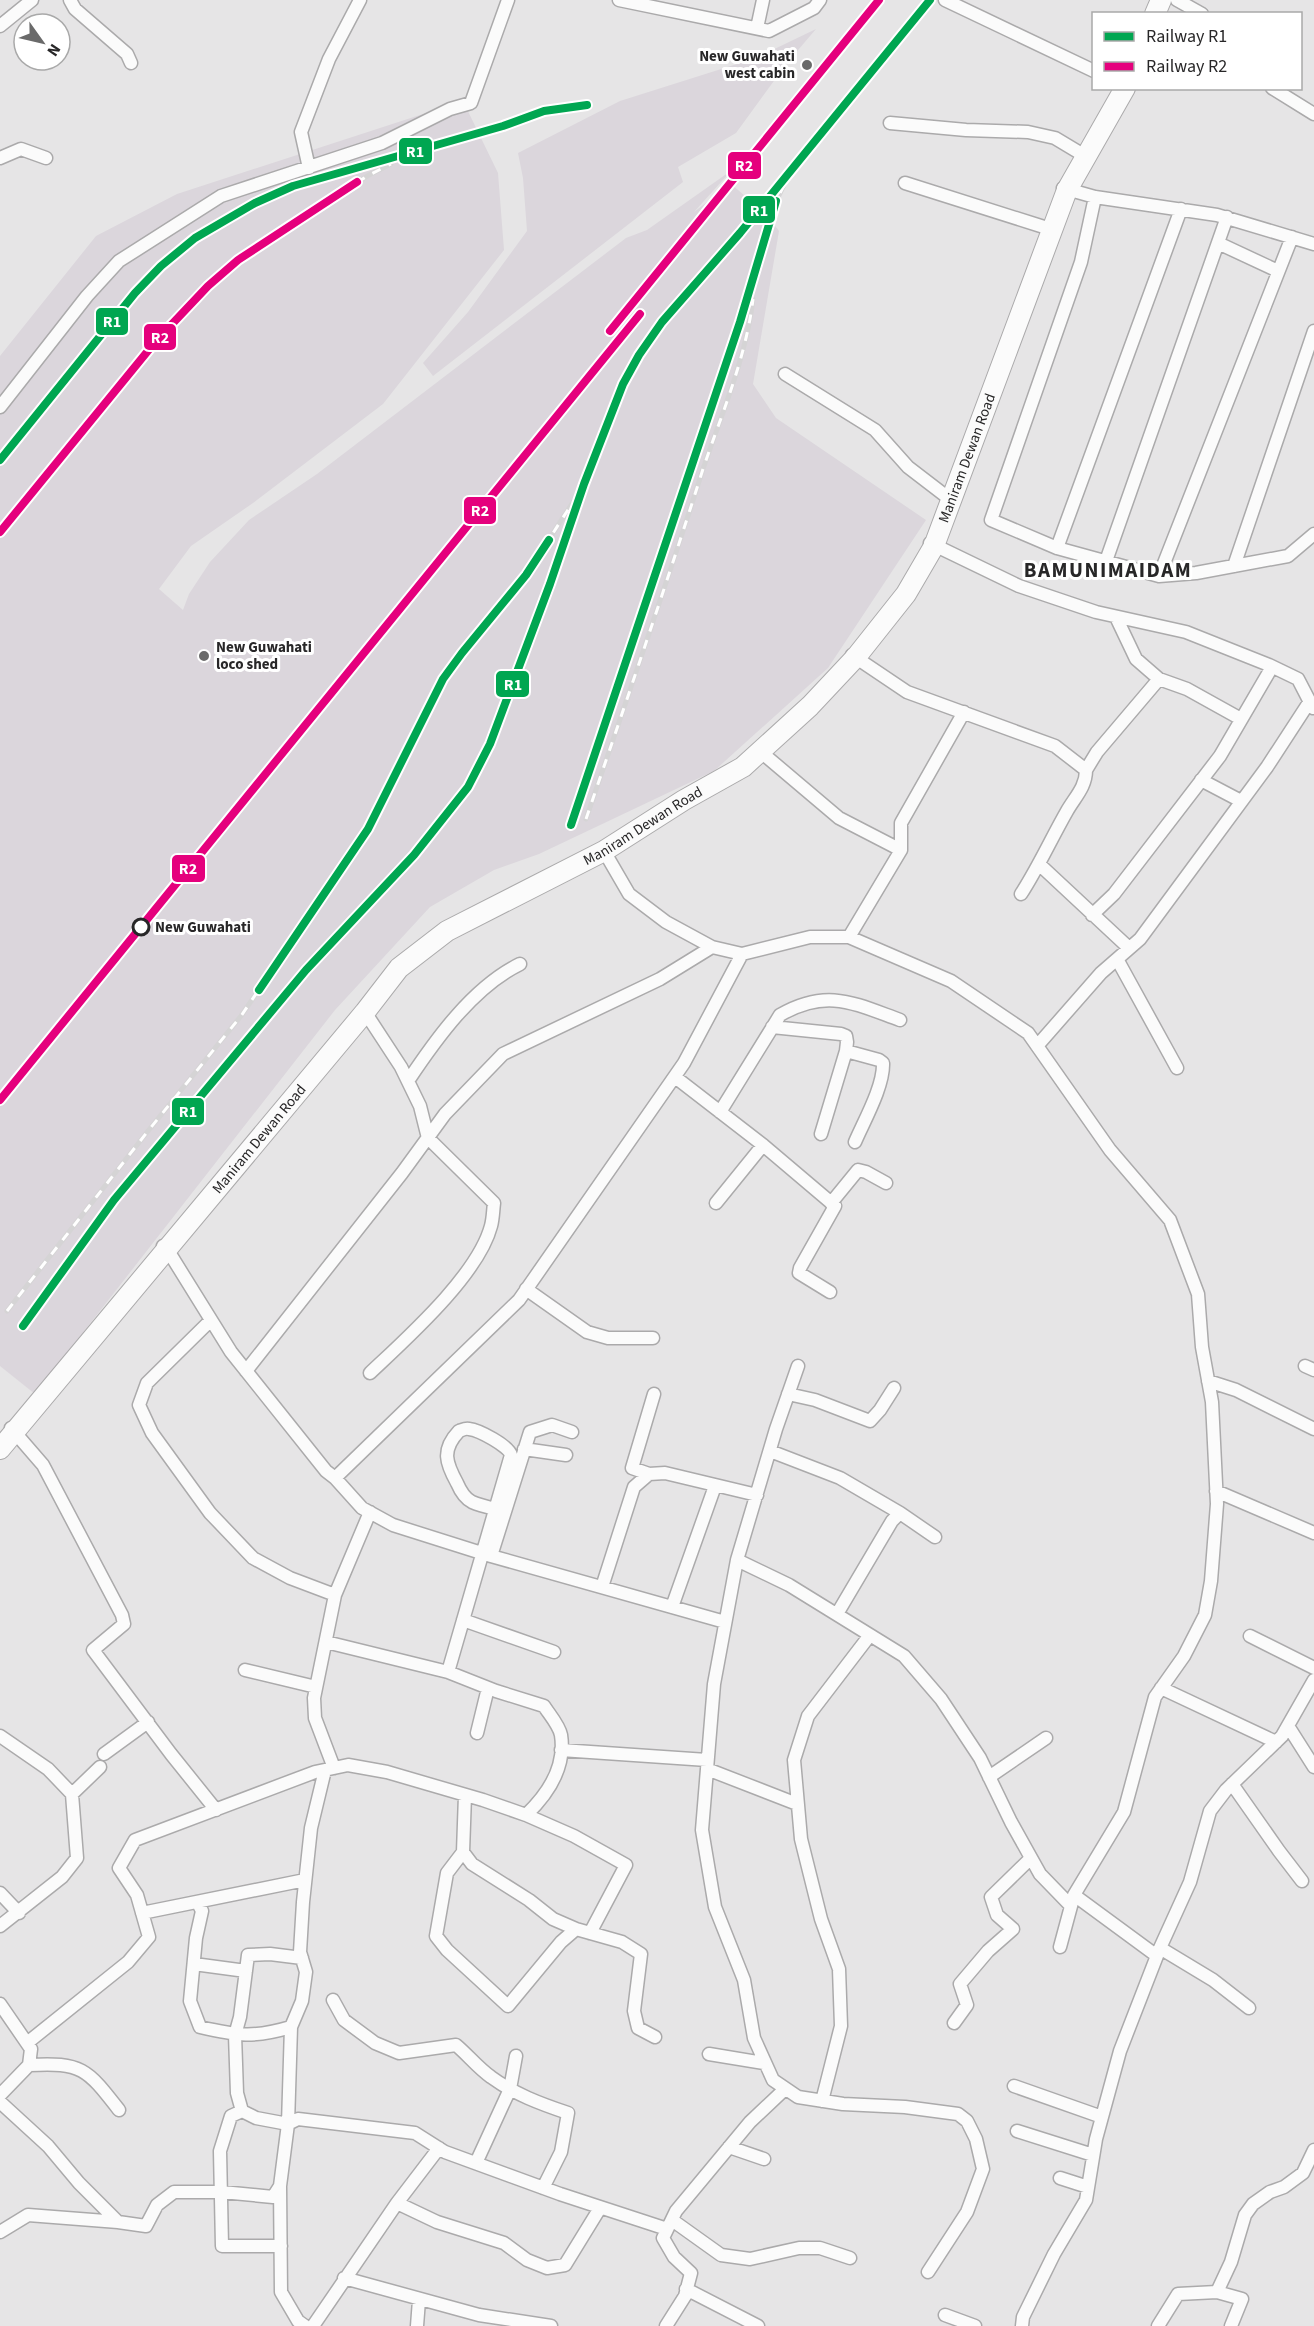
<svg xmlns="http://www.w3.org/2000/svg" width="1314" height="2326" viewBox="0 0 1314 2326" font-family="'Source Sans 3',sans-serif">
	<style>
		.built { fill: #dbd6dc }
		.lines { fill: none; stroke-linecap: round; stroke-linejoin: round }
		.minor-casing { stroke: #abaaab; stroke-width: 15 }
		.primary-casing { stroke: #abaaab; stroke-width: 22 }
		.minor { stroke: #fbfbfb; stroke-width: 12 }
		.primary { stroke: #fbfbfb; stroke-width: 20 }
		.rail-casing { stroke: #d5d4d5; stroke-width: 5 }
		.rail { stroke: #fff; stroke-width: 3; stroke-dasharray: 9; stroke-linecap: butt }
		.rail-1-casing { stroke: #fff; stroke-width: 12 }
		.rail-2-casing { stroke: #fff; stroke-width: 12 }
		.rail-1 { stroke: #00a651; stroke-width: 8 }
		.rail-2 { stroke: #e5007d; stroke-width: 8 }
		.poi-dot { fill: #6a6a6a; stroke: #fff; stroke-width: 2 }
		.stop-dot { fill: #fff; stroke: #282728; stroke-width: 3 }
		.labels { text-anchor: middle; stroke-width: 6; stroke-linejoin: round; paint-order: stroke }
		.poi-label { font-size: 15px; font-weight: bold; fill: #282728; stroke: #fff; text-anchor: end }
		.street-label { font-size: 15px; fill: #282728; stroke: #fff }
		.stop-label { font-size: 15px; font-weight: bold; fill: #282728; stroke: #fff; text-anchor: start }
		.district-label { font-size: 21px; font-weight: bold; letter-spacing: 1.5px; fill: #282728; stroke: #fff }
		.line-badge { stroke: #fff; stroke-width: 2 }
		.badge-label { font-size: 16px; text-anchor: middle; font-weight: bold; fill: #fff }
	</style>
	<rect width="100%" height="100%" fill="#e6e5e6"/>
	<path class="built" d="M816 29 787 63 736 133 678 167 683 182 433 376 423 363 468 312 527 231 523 178 518 153 620 101 756 58Z
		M463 101 498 173 504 250 383 404 253 503 191 546 159 589 183 610 189 594 210 562 249 520 317 474 626 238 647 230 732 170 694 212 731 184 766 214 779 231 753 384 776 418 926 520 828 668 714 771 539 854 494 870 430 907 335 1010 35 1394 0 1366V356L96 236 177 194Z"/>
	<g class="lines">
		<defs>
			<path id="minor" d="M70 0 75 9 127 54 131 63
				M619 0 769 31 814 8 820 0
				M945 0 1094 71
				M1177 0 1202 14
				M0 26 32 0
				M757 28 763 0
				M1272 88 1314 114
				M890 123 966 130 1028 132 1055 138 1085 156
				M0 158 21 149 46 158
				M309 168 301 132 329 59 360 0
				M905 183 1044 227
				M1063 188 1095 197 1217 215 1314 244
				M1095 197 1081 262 991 520 1057 548 1159 576 1196 573 1288 556 1314 534
				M1218 243 1278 271
				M785 374 875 430 908 467 951 500
				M0 407 87 296 119 261 221 196 382 143 450 109 471 103 508 0
				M930 543 1019 586 1096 612 1186 632 1269 665 1298 679 1313 708
				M1057 548 1181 209
				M1106 561 1227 217
				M1234 566 1314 331
				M1159 576 1292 237
				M1116 617 1136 659 1159 679 1187 689 1241 719
				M852 655 907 692 1055 746 1086 770C1086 787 1075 797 1067 811 1051 839 1038 868 1021 894
				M761 752 839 818 901 850
				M1086 770 1097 752 1159 679
				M1201 780 1241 801
				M604 851 629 894 666 922 712 947 742 954 810 937H849L951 981 1028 1033 1110 1150 1170 1220 1198 1294 1202 1347 1212 1402 1217 1504 1211 1581 1205 1615 1184 1656 1155 1697 1124 1812 1074 1895 1060 1947
				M1040 865 1129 948
				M1092 915 1114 894 1220 756 1269 672
				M849 937 901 850V823L964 712
				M1117 959 1177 1068
				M365 1012 401 1067 420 1106 428 1138 494 1203C493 1211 493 1219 491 1226 478 1275 407 1338 370 1373
				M772 1027 841 1034 846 1036 847 1042 846 1051 821 1134
				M1037 1046 1101 973 1140 939 1267 767 1310 701
				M846 1051 879 1060 883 1063C884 1086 864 1121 855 1142
				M675 1077 763 1145 835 1206 800 1268 799 1273 830 1292
				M408 1081C436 1039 473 987 520 964
				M720 1112 780 1015C827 988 853 1003 900 1020
				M716 1203 763 1145
				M831 1203 858 1170 866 1172 886 1183
				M163 1246 167 1249 231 1352 326 1471 335 1478 362 1508 393 1525 491 1556 725 1622
				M526 1289 587 1332 608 1338H653
				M211 1320 147 1383 139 1405 152 1433 210 1513 253 1558 290 1578 335 1595
				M798 1366 776 1429 737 1560 714 1684 702 1830 715 1907 744 1980 754 2038 773 2080 798 2097 843 2104 905 2107 958 2114 967 2121 976 2139 983 2169 967 2212 928 2272
				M1305 1366 1314 1370
				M246 1371 402 1173 445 1114 503 1054 660 979 712 947
				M1208 1381 1236 1390 1314 1429
				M788 1394 815 1400 870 1421 880 1410 894 1388
				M11 1428 43 1465 122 1615 124 1624 93 1650 171 1754 216 1810
				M524 1449 566 1455
				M770 1451 840 1478 900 1513
				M649 1474 632 1468 654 1394
				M335 1478 519 1300 684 1063 742 954
				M1216 1491 1314 1533
				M491 1556 530 1432 552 1425 572 1432
				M737 1560 789 1585 904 1656 941 1699 980 1758 1011 1822 1040 1874 1071 1906
				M602 1587 634 1487 649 1474 665 1473 757 1495
				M672 1607 715 1486
				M837 1614 892 1521 900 1513 935 1537
				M463 1620 554 1652
				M1250 1636 1314 1668
				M245 1670 316 1687
				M448 1672 511 1455C509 1446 479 1430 469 1429 466 1428 462 1430 459 1431 441 1450 446 1463 457 1483 460 1490 464 1498 472 1502 479 1505 487 1507 495 1509
				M1161 1688 1276 1742
				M1288 1726 1314 1767
				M477 1733 488 1688
				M0 1736 48 1769 72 1794 77 1858 62 1877 0 1926
				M561 1750 707 1760
				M104 1754 148 1722
				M334 1768 315 1718 314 1698 335 1595 370 1512
				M707 1769 797 1804
				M989 1777 1046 1738
				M1232 1784 1279 1851 1302 1881
				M72 1794 100 1767
				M465 1795 463 1852 472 1864 529 1900 553 1919 576 1929 622 1942 641 1954 634 2011 638 2028 655 2037
				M526 1815 574 1836 626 1865 590 1933
				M463 1852 447 1873 436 1936 447 1950 508 2006 561 1942 576 1929
				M0 1893 19 1913
				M1074 1895 1157 1956
				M198 1903 202 1911 196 1938 190 2001 200 2027C238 2036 254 2038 291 2027L302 2001 306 1972 300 1952 303 1902 311 1828 325 1770
				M142 1913 305 1880
				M1160 1948 1213 1980 1249 2008
				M194 1964 246 1971
				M333 2000 344 2020 375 2043 399 2053 456 2045C468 2055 478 2068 491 2077 514 2094 541 2104 568 2113L561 2152 543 2188
				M0 2004 31 2049 29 2065 0 2095
				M954 2023 967 2005 960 1984 988 1951 1013 1929 997 1915 991 1897 1031 1858
				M291 2027 288 2124 256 2118 242 2111 237 2093 235 2035 240 2017 248 1955 270 1954 302 1958
				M27 2043 128 1962 149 1937 137 1895 119 1868 135 1840 315 1772 348 1765 387 1772 483 1800 526 1815C548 1794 566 1767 561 1735 559 1725 549 1714 544 1706L496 1691 448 1672 326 1642
				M709 2054 764 2063
				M29 2065C82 2062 87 2069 119 2110
				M1014 2086 1102 2117
				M822 2101 841 2026 839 1969 821 1919 801 1839 794 1760 808 1716 870 1635
				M0 2102 48 2146 79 2183 118 2222
				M242 2111 231 2116 220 2151 222 2246H281
				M1017 2131 1093 2155
				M729 2147 764 2159
				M476 2163 510 2089 516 2056
				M1060 2178 1088 2187
				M280 2186 281 2292 298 2321 305 2326
				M397 2203 437 2222 504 2243 527 2260 547 2268 565 2265 600 2208
				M672 2220 721 2255 750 2259 799 2248H820L850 2258
				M0 2232 28 2215 118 2222 146 2226 157 2205 174 2192H222L273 2197 280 2186 288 2124 298 2119 415 2133 445 2152 560 2194 667 2229
				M344 2278 479 2315 551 2326
				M686 2289 758 2326
				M1217 2292 1231 2262 1245 2215 1253 2204 1270 2192 1284 2187 1303 2173 1314 2150
				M945 2315 975 2326
				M313 2326 397 2203 439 2148
				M417 2326 419 2300
				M666 2326 685 2296 691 2273 674 2257 663 2238 676 2211 750 2122 785 2089
				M1022 2326 1023 2317 1054 2254 1086 2200 1096 2139 1120 2051 1160 1948 1190 1882 1210 1811 1226 1790 1282 1736 1314 1680
				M1158 2326 1178 2294 1217 2292 1242 2299 1231 2326"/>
			<g id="primary">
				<path d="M1155 14 1161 0"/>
				<path id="s1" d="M0 1449 365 1012 399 968 447 931 604 851 684 800 743 767 810 706 856 657 906 594 934 546 1067 190 1125 88"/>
			</g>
		</defs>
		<use href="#minor" class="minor-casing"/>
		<use href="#primary" class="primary-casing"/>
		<use href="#minor" class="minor"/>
		<use href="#primary" class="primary"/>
		<defs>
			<path id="rail" d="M0 460 135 293 161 266 195 238 255 203 293 186 503 126 544 111 587 105
				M0 532 156 341 208 286 238 260 291 224 369 175 391 164
				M586 819C626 702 666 586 703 469 722 413 746 358 753 299
				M571 825 740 322 772 210 784 185
				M7 1311 148 1131 241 1016 368 829 443 679 462 653 526 575 573 502
				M23 1326 114 1200 306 970 414 855 468 787 490 744 550 584 584 484 623 384 639 355 662 322 740 233 930 0"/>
		</defs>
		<use href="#rail" class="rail-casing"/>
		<use href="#rail" class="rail"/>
		<defs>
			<path id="rail-1" d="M0 460 135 293 161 266 195 238 255 203 293 186 503 126 544 111 587 105
				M571 825 740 322 776 201
				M259 990 368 829 443 679 462 653 526 575 549 540
				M23 1326 114 1200 306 970 414 855 468 787 490 744 550 584 584 484 623 384 639 355 662 322 740 233 930 0"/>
			<path id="rail-2" d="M610 331 879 0
				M0 532 156 341 208 286 238 260 357 182
				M0 1100 640 314"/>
		</defs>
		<use href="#rail-1" class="rail-1-casing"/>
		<use href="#rail-2" class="rail-2-casing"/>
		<use href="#rail-1" class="rail-1"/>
		<use href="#rail-2" class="rail-2"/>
	</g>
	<g class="poi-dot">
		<circle cx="807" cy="65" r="6"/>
		<circle cx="204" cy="656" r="6"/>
	</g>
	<circle class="stop-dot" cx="141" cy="927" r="8"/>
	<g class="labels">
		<g class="poi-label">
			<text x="795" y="61">New Guwahati<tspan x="795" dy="17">west cabin</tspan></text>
			<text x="216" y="652" text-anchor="start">New Guwahati<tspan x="216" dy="17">loco shed</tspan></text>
		</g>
		<g class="street-label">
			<text dy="5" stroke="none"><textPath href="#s1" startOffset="1412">Maniram Dewan Road</textPath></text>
			<text dy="5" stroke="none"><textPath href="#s1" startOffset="908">Maniram Dewan Road</textPath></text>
			<text dy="5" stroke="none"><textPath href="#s1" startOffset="404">Maniram Dewan Road</textPath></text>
		</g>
		<g class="stop-label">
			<text x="155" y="932">New Guwahati</text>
		</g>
		<g class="district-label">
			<text x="1108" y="577">BAMUNIMAIDAM</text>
		</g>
	</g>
	<g class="line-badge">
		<rect x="398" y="137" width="35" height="28" rx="6" fill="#00a651"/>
		<rect x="727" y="151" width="35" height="29" rx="6" fill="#e5007d"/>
		<rect x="742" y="195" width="34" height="29" rx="6" fill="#00a651"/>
		<rect x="95" y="307" width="34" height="29" rx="6" fill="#00a651"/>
		<rect x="143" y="323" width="34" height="28" rx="6" fill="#e5007d"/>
		<rect x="463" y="496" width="34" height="29" rx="6" fill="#e5007d"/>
		<rect x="495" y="670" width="35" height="28" rx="6" fill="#00a651"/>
		<rect x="171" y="854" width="35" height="29" rx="6" fill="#e5007d"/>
		<rect x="171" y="1097" width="34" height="29" rx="6" fill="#00a651"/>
	</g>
	<g class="badge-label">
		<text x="415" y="157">R1</text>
		<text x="744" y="171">R2</text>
		<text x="759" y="216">R1</text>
		<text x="112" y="327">R1</text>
		<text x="160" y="343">R2</text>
		<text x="480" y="516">R2</text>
		<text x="513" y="690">R1</text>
		<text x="188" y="874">R2</text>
		<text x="188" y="1117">R1</text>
	</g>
	<rect x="1092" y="12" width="210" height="78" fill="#ffffff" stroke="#a9a9a9" stroke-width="1.5"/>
	<rect x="1104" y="32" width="30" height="9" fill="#00a651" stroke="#a9a9a9" stroke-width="1.5"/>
	<text x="1146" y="42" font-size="18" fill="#282728">Railway R1</text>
	<rect x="1104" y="62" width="30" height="9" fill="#e5007d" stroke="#a9a9a9" stroke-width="1.5"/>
	<text x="1146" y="72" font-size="18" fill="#282728">Railway R2</text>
	<g transform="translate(42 42) rotate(124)"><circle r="28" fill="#ffffff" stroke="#a9a9a9" stroke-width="1.5"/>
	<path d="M0-4.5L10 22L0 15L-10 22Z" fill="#6a6a6a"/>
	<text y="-9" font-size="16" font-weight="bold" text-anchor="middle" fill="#282728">N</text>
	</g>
</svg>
